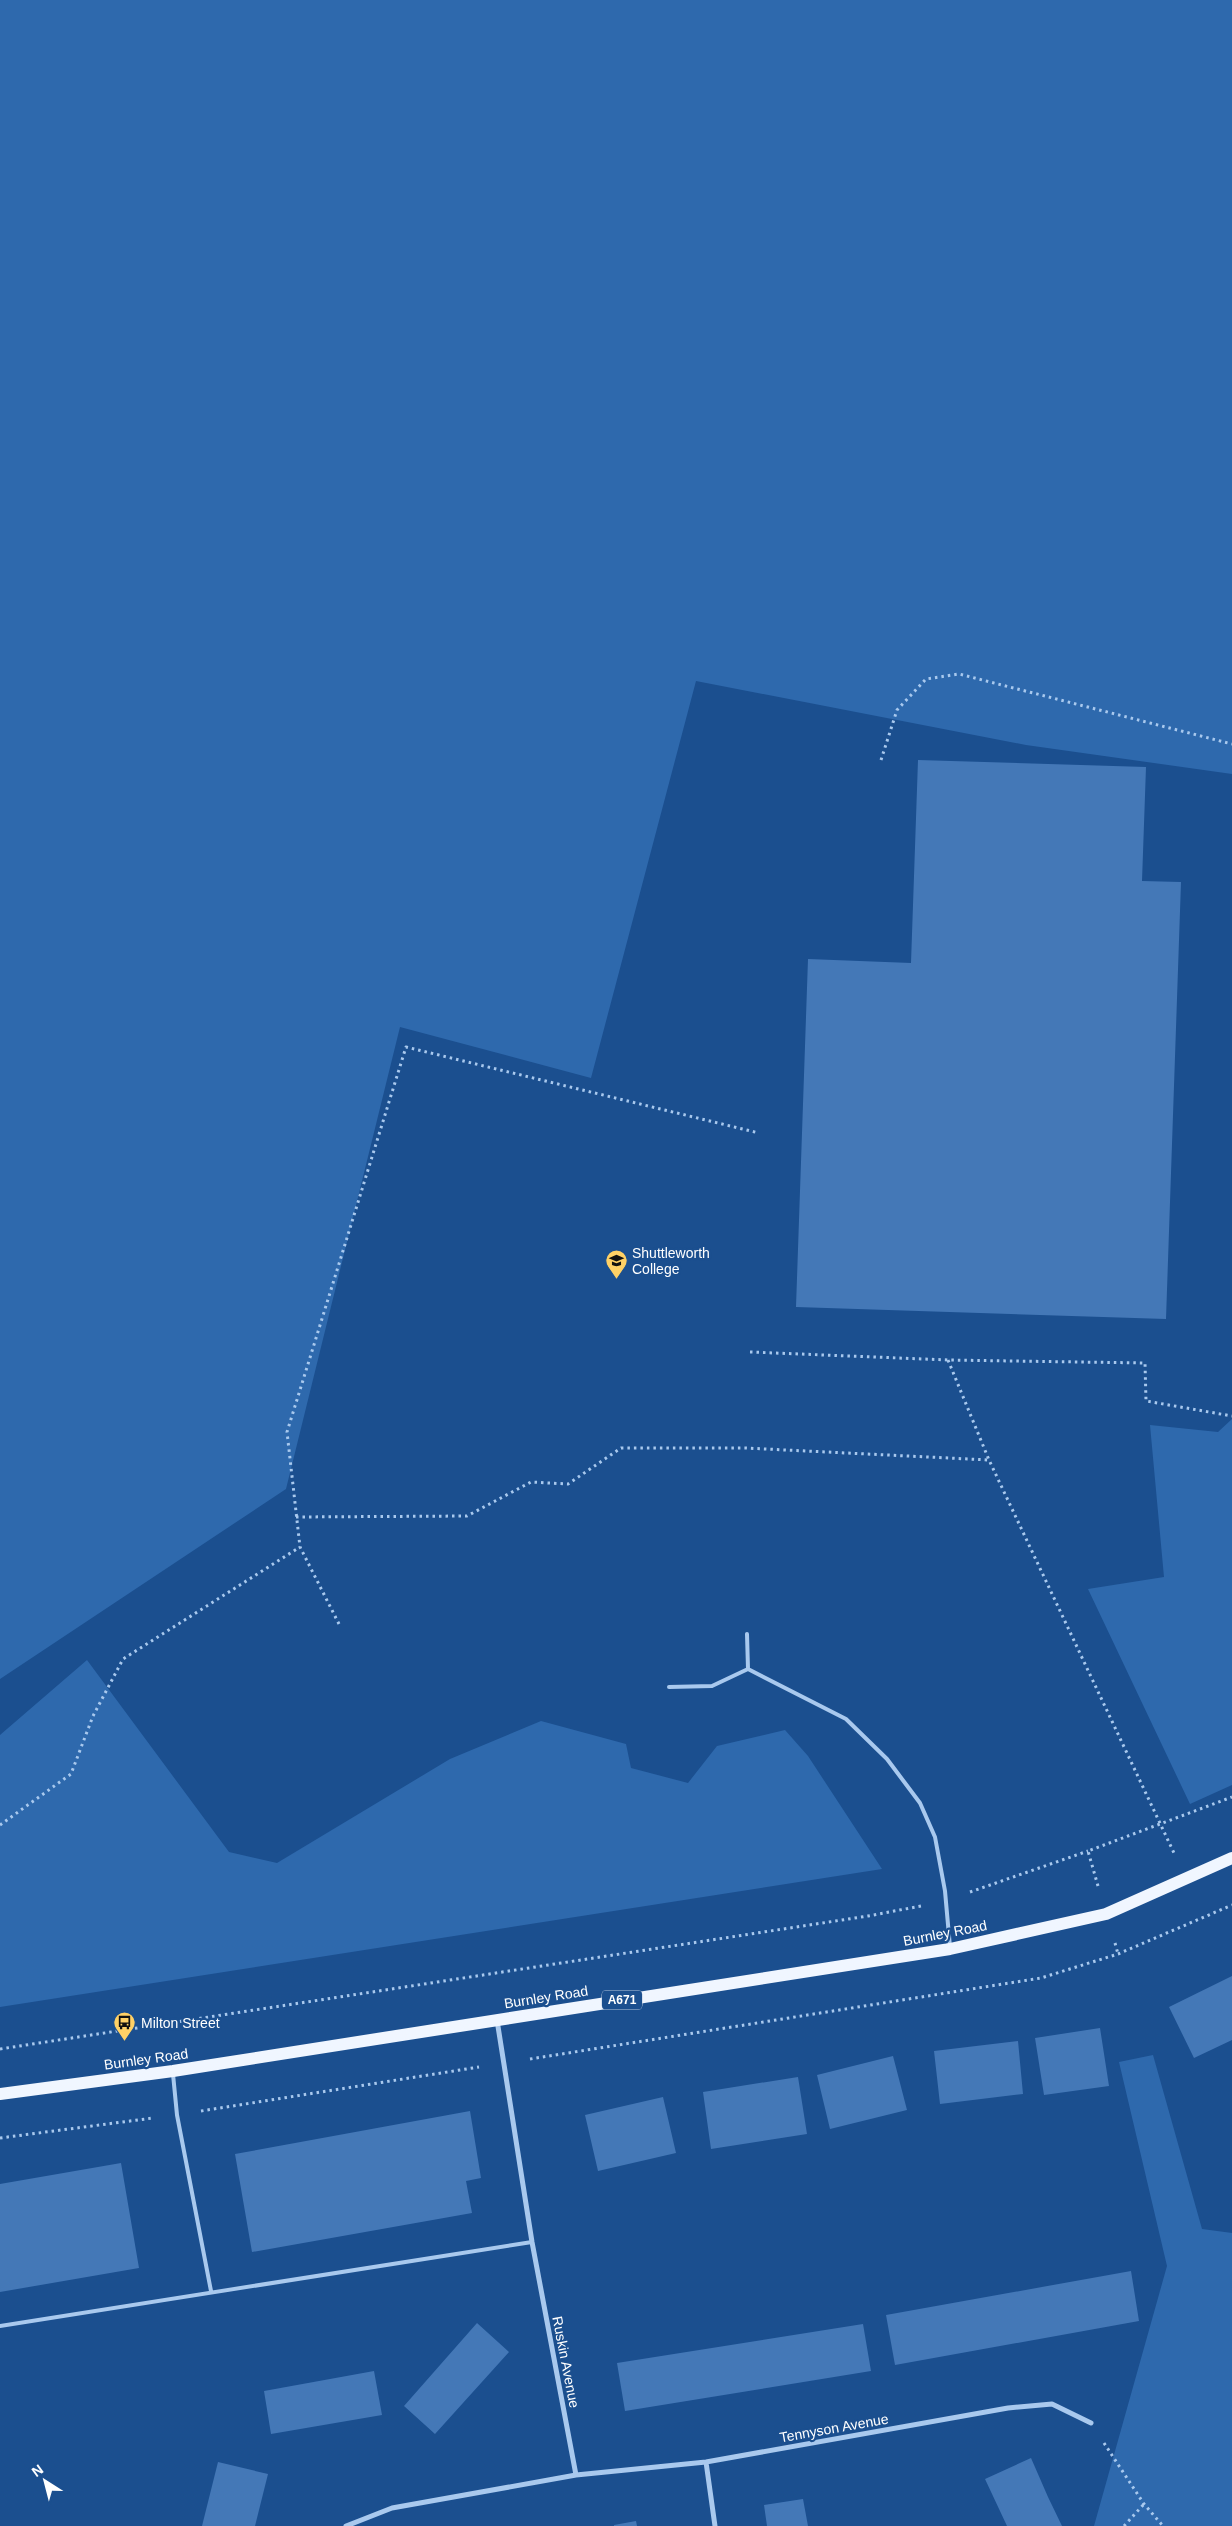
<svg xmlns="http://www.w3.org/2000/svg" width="1232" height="2526" viewBox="0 0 1232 2526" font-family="Helvetica,sans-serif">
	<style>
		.green { fill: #2e69ad }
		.building { fill: #4478b7 }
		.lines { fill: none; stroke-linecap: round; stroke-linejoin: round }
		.path { stroke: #a9c9ee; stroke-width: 3; stroke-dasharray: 2.5 4; stroke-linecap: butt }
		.service { stroke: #a9c9ee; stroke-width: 4 }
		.minor { stroke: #a9c9ee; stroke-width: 5 }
		.primary { stroke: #f0f6ff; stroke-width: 12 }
		.labels { text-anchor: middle; stroke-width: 4.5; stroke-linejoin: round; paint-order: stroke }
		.shield { fill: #1b4f8f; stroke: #bbcadd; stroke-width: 1 }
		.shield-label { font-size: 12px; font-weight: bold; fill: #fff }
		.poi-label { font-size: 14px; fill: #fff; stroke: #1b4f8f; text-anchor: start }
		.street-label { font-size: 14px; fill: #fff; stroke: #1b4f8f }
	</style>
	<rect width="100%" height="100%" fill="#1b4f8f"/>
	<path class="green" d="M0 0H1232V774L1026 745 696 681 591 1078 400 1027 286 1489 0 1679Z
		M1232 1419V1785L1190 1804 1088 1589 1164 1577 1150 1425 1218 1432Z
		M87 1660 229 1852 277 1863 450 1759 541 1721 626 1744 631 1768 688 1783 717 1746 785 1730 808 1756 882 1869 0 2007V1735Z
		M1153 2055 1202 2229 1232 2233V2526H1094L1167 2266 1119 2062Z"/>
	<path class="building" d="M918 760 1146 767 1142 881 1181 882 1166 1319 796 1307 808 959 911 963Z
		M1232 1976V2040L1194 2058 1169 2007Z
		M1100 2028 1109 2086 1044 2095 1035 2038Z
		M1018 2041 1023 2094 940 2104 934 2051Z
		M893 2056 907 2110 830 2129 817 2075Z
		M798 2077 807 2134 711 2149 703 2092Z
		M663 2097 676 2153 598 2171 585 2115Z
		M470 2111 481 2178 466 2181 472 2213 252 2252 235 2154Z
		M121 2163 139 2268 0 2292V2184Z
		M1131 2271 1139 2321 895 2365 886 2315Z
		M477 2323 509 2352 435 2434 404 2406Z
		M863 2324 871 2371 625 2411 617 2363Z
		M374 2371 382 2415 271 2434 264 2391Z
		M1031 2458 1048 2497 1062 2526H1007L985 2479Z
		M218 2462 268 2474 255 2526H202Z
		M803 2499 808 2526H767L764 2505Z
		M636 2521 637 2526H614V2525Z"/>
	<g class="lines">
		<path class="path" d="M881 760 897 710 926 679 959 674 1232 744
			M750 1352 948 1360 1145 1363 1146 1401 1232 1416
			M948 1360 989 1460 1174 1853
			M296 1517 467 1516 531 1482 568 1484 621 1448H745L989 1460
			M339 1624 300 1547 287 1432 406 1047 759 1133
			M0 1825 71 1774 93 1716 123 1659 300 1547
			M1098 1886 1088 1851 1232 1797
			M970 1892 1088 1851
			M1115 1943 1118 1954
			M0 2049 868 1916 921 1906
			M530 2059 1041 1978 1118 1954 1232 1905
			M201 2111 479 2067
			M0 2138 153 2118
			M1104 2443 1144 2504 1163 2526
			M1124 2526 1144 2504"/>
		<path class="service" d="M747 1634 748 1669
			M669 1687 712 1686 748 1669 846 1719 887 1759 920 1803 935 1837 945 1891 950 1947
			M173 2074 177 2115 211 2291
			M0 2326 532 2242"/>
		<path class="minor" d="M497 2020 532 2242 576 2475
			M706 2462 715 2526
			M346 2526 392 2508 576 2475 706 2462 1008 2408 1052 2404 1091 2423"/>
		<path class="primary" d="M0 2094 173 2071 950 1949 1106 1914 1232 1858"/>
	</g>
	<defs>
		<symbol id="school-pin" viewBox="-11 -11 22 30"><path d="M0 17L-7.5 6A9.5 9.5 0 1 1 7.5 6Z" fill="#ffd166" stroke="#1b4f8f"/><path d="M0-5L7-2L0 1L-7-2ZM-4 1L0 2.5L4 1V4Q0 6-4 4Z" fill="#111"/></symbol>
		<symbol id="bus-pin" viewBox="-11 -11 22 30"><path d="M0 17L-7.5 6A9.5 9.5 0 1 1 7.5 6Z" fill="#ffd166" stroke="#1b4f8f"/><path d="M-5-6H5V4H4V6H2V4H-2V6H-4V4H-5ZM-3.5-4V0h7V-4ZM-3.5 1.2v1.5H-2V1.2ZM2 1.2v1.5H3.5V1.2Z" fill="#111"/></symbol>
	</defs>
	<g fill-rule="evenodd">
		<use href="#school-pin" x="604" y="1248" width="25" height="34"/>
		<use href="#bus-pin" x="112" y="2010" width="25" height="34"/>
	</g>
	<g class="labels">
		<rect class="shield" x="602" y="1990.5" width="40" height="19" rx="4"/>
		<g class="shield-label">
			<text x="622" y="2004">A671</text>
		</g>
		<g class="poi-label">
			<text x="632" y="1258">Shuttleworth<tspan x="632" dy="16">College</tspan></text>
			<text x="141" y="2028">Milton Street</text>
		</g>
		<g class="street-label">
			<text transform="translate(945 1933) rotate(-11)" y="5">Burnley Road</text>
			<text transform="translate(546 1997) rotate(-9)" y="5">Burnley Road</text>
			<text transform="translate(146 2059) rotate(-8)" y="5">Burnley Road</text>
			<text transform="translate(566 2362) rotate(79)" y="5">Ruskin Avenue</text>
			<text transform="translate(834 2428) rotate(-10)" y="5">Tennyson Avenue</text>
		</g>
	</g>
	<g transform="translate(45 2481) rotate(324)" stroke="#1b4f8f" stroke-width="4" paint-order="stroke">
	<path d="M0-4L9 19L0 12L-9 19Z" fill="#ffffff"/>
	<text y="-8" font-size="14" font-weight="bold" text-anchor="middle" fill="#ffffff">N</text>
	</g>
</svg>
